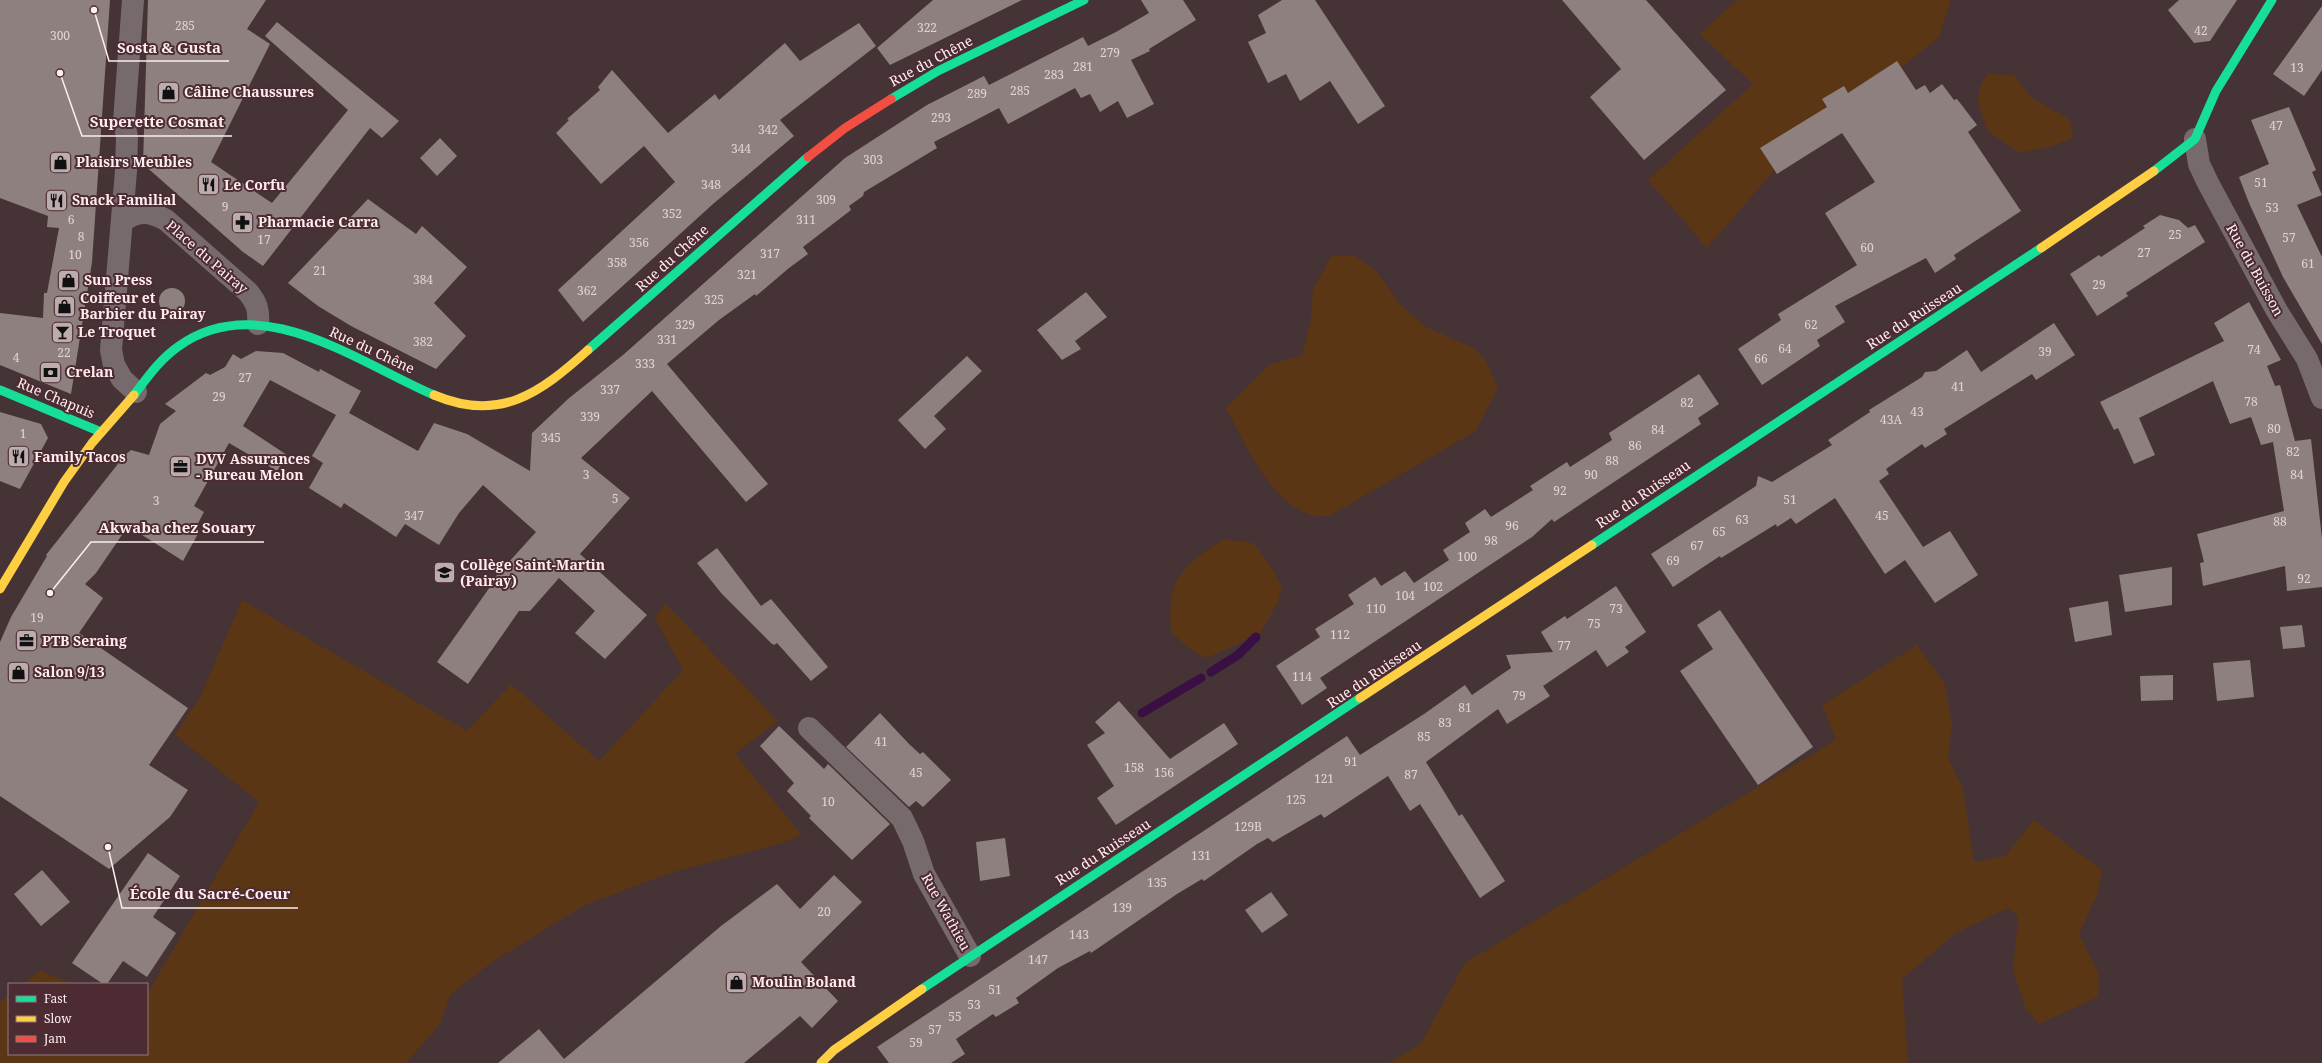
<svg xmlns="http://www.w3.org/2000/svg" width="2322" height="1063" viewBox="0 0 2322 1063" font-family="'Noto Serif',serif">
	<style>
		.green { fill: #5b3615 }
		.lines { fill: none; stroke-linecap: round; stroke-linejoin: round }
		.stream { stroke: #3a1044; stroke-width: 9 }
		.building { fill: #8f8080 }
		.street { stroke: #776a6c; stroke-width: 22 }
		.fast { stroke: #16e098; stroke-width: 9 }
		.slow { stroke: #ffcf43; stroke-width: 9 }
		.jam { stroke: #f24e42; stroke-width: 9 }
		.labels { text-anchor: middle; stroke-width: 4; stroke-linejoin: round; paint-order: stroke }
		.number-label { font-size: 12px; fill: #e2d2d3 }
		.street-label { font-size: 14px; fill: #feedef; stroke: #4c2c32 }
		.poi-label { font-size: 14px; font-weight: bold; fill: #feedef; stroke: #4c2c32; text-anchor: start }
		.leader { fill: none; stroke: #feedef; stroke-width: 1.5 }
		.callout-dot { fill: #feedef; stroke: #4c2c32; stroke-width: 1.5 }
		.callout-label { font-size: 15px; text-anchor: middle; font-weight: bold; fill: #feedef; stroke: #4c2c32; stroke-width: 4; stroke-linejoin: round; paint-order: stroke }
	</style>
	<rect width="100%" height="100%" fill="#453336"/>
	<path class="green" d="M1737 0H1951L1939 37 1886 80 1802 138 1707 248 1648 180 1753 84 1700 34Z
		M1987 74 2014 75 2032 98 2070 120 2073 138 2049 147 2019 153 1987 130 1978 102 1980 86Z
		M1332 255 1355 256 1376 271 1401 305 1426 327 1474 348 1486 361 1498 388 1476 431 1329 516C1323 516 1314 517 1308 514 1269 499 1245 444 1226 408L1270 364 1302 356 1311 320 1313 289Z
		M1223 539 1253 543 1271 567 1282 587 1278 602 1260 634 1206 658 1191 650 1171 632C1169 594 1170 581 1200 555 1208 549 1216 545 1223 539Z
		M242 600 467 731 511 684 599 761 683 670 655 618 665 603 778 721 735 754 802 835 776 845 670 873 585 905 492 962 450 995 440 1024 406 1063H0V1002L9 995V1054H147V994L259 802 175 735 199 699Z
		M1917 645 1945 684 1952 726 1948 758 1963 788 1974 862 2005 856 2034 820 2102 870 2098 893 2079 934 2099 974 2098 997 2039 1024 2026 1009 2013 970 2018 917 2008 908 1956 933 1902 979 1908 1063H1388L1420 1045 1465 963 1836 740 1822 705Z
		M40 971H41L73 984H23Z"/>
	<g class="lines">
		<path class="stream" d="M1211 672 1238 655 1256 637
			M1142 713 1201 678"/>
	</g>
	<path class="building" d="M0 0H110L92 262 71 394 0 365V313L43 318 44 293H47L59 228 47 227 48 216 0 198Z
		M148 0H266L247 29 270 44 211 162 272 203 348 110 265 36 277 22 399 121 382 138 370 128 263 266 243 252 143 164Z
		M933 0H1022L890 65 877 48Z
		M1141 0H1183L1196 20 1149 49 1150 51 1131 60 1154 104 1127 118 1118 101 1100 112 1090 94 1081 98 1075 88 1008 124 999 108 934 142 937 148 864 192 863 196 849 206 851 210 803 247 808 254 789 268 756 296 755 294 719 320 667 364 768 484 746 502 652 391 581 458 630 498 580 554 647 615 605 659 575 633 595 611 559 578 530 611H519L468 684 437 662 490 587 488 585 536 532 483 485 459 513 439 545 405 524 396 537 344 503 341 508 309 488 323 463 312 456 336 415 270 380 243 426 287 455 277 471 229 443 194 506 204 512 195 529 199 532 183 561 128 526 96 573 85 584 103 598 79 633 188 708 149 765 188 790 170 817 109 869 0 796V642L11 617 47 556 46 555 125 455 131 450 149 455 160 424 176 411 165 404 206 373 210 375 225 367 233 354 241 359 256 351 283 353 319 372 320 369 361 391 349 413 418 451 434 423 467 434 530 471 532 433 568 399 623 355 845 158 927 105 984 76 989 85 1083 37 1088 46 1116 32 1149 13Z
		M1282 0H1315L1385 106 1358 124 1330 81 1300 101 1286 74 1268 83 1248 42 1266 33 1258 15Z
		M1562 0H1646L1726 90 1644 160 1590 97 1621 69Z
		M2179 0H2237L2210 41 2194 43 2168 10Z
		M2322 6V70L2304 96 2273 74Z
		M859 23 876 46 780 120 794 136 713 204 583 322 558 290 675 182 644 146 601 184 556 133 569 120 567 119 600 90 598 87 612 70 668 133 715 94 719 100 785 43 800 61Z
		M1897 61 1916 90 1925 85 1930 93 1942 84 1954 100 1957 99 1977 125 1968 132 2021 211 1954 255 1956 259 1935 273 1926 258 1835 306 1845 322 1817 340 1820 346 1762 385 1738 349 1781 320 1778 314 1857 265 1825 213 1875 182 1842 133 1777 174 1760 148 1827 107 1822 99 1844 86 1848 93Z
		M2289 107 2316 170 2312 172 2322 195 2297 205 2322 257V344L2283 277 2249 203 2239 177 2269 164 2251 120Z
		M440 138 457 156 437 176 420 158Z
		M368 199 416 234 422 226 467 267 434 303 466 336 436 369 351 326 318 306 288 283Z
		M2160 215 2179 220 2188 228 2195 225 2205 242 2126 293 2128 296 2097 316 2070 274 2099 255 2101 257 2145 228 2143 226Z
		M159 301a13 13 0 1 1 26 0a13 13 0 1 1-26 0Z
		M1086 292 1107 317 1075 341 1081 349 1062 360 1037 330Z
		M2249 302 2281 360 2267 366 2275 386 2280 385 2295 441 2311 439 2322 539V587L2287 591 2285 566 2203 586 2200 563 2204 562 2197 534 2284 511 2273 442 2261 445 2251 417 2230 424 2213 381 2139 418 2155 455 2134 464 2118 428 2114 430 2100 402 2224 341 2214 323Z
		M2054 323 2075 355 2036 380 2032 374 1944 429 1947 434 1925 448 1922 444 1886 469 1889 474 1879 481 1923 547 1950 531 1978 575 1935 603 1905 560 1885 574 1835 498 1796 524 1791 518 1777 527 1776 524 1721 558 1720 556 1673 587 1651 554 1756 486 1758 476 1772 482 1832 445 1828 440 1870 412 1869 410 1922 377 1925 372 1936 371 1967 350 1981 372Z
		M967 356 982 371 934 416 946 429 925 449 898 420Z
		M1699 374 1719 404 1698 418 1701 424 1554 522 1552 519 1532 537 1320 678 1327 688 1302 705 1276 666 1320 637 1315 629 1354 604 1348 595 1375 577 1381 586 1405 571 1414 583 1449 560 1443 550 1470 532 1465 523 1485 509 1491 517 1533 490 1530 486 1567 462 1570 467 1612 440 1609 433Z
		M0 412 41 424 48 438 20 489 0 481Z
		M717 548 761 606 771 599 828 667 811 681 777 643 774 645 771 643 722 594 697 563Z
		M2172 567V605L2125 612 2119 575Z
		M1616 586 1646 632 1625 647 1629 652 1607 667 1596 650 1543 686 1550 696 1507 724 1498 709 1426 762 1459 816 1462 814 1505 881 1480 898 1420 804 1410 811 1388 776 1324 818 1321 814 1273 842 1268 838 1257 844 1204 881 1202 879 1177 894 1091 953 1090 951 1058 968 1016 998 1019 1003 996 1017 993 1014 956 1039 965 1054 951 1063H889L877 1047 1347 736 1360 755 1424 714 1465 685 1472 695 1511 668 1506 655 1553 652 1541 632 1565 616 1567 619Z
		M2108 601 2112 635 2075 642 2069 608Z
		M1720 610 1813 747 1758 785 1680 671 1713 649 1697 625Z
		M2302 625 2305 647 2283 649 2280 627Z
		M2250 660 2254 697 2217 701 2213 663Z
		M2173 675V700L2141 701 2140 676Z
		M1119 701 1170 759 1224 723 1238 744 1116 825 1097 798 1114 786 1087 745 1105 733 1095 722Z
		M880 713 909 744 920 754 923 752 951 780 923 807 916 801 909 807 846 747Z
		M779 726 824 769 828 764 890 824 852 860 809 818 811 816 787 791 794 783 760 746Z
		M1005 838 1010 876 980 881 976 842Z
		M148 853 180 876 153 917 176 933 147 977 123 961 107 984H103L72 963Z
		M42 870 70 902 41 926 14 894Z
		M834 875 862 902 801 962 838 1001 812 1028 800 1016 744 1063H498L539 1029 564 1059 721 926 777 884 800 909Z
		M1271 892 1288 915 1262 933 1245 910Z"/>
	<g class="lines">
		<path class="street" d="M133 0 124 121 127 137 126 171 111 350 114 365 122 379 136 392
			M2195 139 2199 164 2208 183 2277 311 2307 359 2322 398
			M122 222C137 210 149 211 166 220L248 292C257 303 259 310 258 324
			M809 728 902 818 913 841 924 874 970 956"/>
		<path class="fast" d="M891 99 938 71 1084 0
			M2154 171 2195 139 2216 91 2272 0
			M588 350 808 157
			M0 390 101 432
			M134 395C147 378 160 359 179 346 260 288 359 363 434 395
			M1592 545 2041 248
			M922 989 1360 698"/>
		<path class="slow" d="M2041 248 2154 171
			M434 395C500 423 540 393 588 350
			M0 589 64 482 92 443 134 395
			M1360 698 1592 545
			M821 1063 834 1050 922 989"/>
		<path class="jam" d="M808 157 845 128 891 99"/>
	</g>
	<defs>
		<symbol id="shop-square" viewBox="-11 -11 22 22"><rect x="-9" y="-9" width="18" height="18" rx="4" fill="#bdacae" stroke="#4c2c32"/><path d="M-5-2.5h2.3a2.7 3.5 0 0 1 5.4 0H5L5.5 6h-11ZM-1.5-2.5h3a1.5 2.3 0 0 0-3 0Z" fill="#111"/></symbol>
		<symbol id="restaurant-square" viewBox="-11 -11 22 22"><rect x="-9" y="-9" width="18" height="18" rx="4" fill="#bdacae" stroke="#4c2c32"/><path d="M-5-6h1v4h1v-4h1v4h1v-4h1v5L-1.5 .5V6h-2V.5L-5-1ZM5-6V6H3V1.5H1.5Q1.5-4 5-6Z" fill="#111"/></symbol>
		<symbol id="pharmacy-square" viewBox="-11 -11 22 22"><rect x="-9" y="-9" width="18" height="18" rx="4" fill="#bdacae" stroke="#4c2c32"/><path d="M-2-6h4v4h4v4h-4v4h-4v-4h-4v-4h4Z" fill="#111"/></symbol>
		<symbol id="bar-square" viewBox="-11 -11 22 22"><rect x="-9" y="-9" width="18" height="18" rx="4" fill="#bdacae" stroke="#4c2c32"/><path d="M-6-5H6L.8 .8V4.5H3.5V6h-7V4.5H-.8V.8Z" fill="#111"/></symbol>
		<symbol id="bank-square" viewBox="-11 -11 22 22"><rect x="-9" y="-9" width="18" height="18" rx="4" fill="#bdacae" stroke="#4c2c32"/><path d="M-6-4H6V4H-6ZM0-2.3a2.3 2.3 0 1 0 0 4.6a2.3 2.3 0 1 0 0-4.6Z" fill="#111"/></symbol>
		<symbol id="office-square" viewBox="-11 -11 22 22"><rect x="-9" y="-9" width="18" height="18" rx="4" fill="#bdacae" stroke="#4c2c32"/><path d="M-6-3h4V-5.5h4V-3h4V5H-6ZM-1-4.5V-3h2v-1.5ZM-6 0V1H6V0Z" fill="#111"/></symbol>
		<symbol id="school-square" viewBox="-11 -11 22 22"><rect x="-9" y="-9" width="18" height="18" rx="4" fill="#bdacae" stroke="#4c2c32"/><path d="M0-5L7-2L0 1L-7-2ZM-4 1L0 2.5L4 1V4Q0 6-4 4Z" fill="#111"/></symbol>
	</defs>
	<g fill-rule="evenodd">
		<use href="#shop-square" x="156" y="80" width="25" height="25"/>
		<use href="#shop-square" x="48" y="150" width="25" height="25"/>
		<use href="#restaurant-square" x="196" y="172" width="25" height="25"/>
		<use href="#restaurant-square" x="44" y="188" width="25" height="25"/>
		<use href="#pharmacy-square" x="230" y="210" width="25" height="25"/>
		<use href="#shop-square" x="56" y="268" width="25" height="25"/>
		<use href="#shop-square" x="52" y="294" width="25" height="25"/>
		<use href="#bar-square" x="50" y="320" width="25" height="25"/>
		<use href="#bank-square" x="38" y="360" width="25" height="25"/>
		<use href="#restaurant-square" x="6" y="444" width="25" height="25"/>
		<use href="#office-square" x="168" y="454" width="25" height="25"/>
		<use href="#school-square" x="432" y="560" width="25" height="25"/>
		<use href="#office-square" x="14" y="628" width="25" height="25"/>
		<use href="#shop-square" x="6" y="660" width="25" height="25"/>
		<use href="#shop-square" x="724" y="970" width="25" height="25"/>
	</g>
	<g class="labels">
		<g class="number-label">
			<text x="185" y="30">285</text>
			<text x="927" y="32">322</text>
			<text x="2201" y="35">42</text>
			<text x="60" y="40">300</text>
			<text x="1110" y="57">279</text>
			<text x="1083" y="71">281</text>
			<text x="2297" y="72">13</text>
			<text x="1054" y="79">283</text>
			<text x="1020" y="95">285</text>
			<text x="977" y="98">289</text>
			<text x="941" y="122">293</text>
			<text x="2276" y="130">47</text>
			<text x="768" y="134">342</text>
			<text x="741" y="153">344</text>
			<text x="873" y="164">303</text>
			<text x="2261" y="187">51</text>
			<text x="711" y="189">348</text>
			<text x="826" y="204">309</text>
			<text x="225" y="211">9</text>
			<text x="2272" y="212">53</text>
			<text x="672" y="218">352</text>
			<text x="71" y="224">6</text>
			<text x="806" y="224">311</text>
			<text x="2175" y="239">25</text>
			<text x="81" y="241">8</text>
			<text x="2289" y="242">57</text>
			<text x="264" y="244">17</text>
			<text x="639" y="247">356</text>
			<text x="1867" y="252">60</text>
			<text x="2144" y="257">27</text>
			<text x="770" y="258">317</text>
			<text x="75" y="259">10</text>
			<text x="617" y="267">358</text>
			<text x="2308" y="268">61</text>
			<text x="320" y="275">21</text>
			<text x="747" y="279">321</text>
			<text x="423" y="284">384</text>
			<text x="2099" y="289">29</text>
			<text x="587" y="295">362</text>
			<text x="714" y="304">325</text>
			<text x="685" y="329">329</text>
			<text x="1811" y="329">62</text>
			<text x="667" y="344">331</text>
			<text x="423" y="346">382</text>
			<text x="1785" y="353">64</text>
			<text x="2254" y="354">74</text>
			<text x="2045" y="356">39</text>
			<text x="64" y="357">22</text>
			<text x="16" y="362">4</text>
			<text x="1761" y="363">66</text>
			<text x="645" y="368">333</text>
			<text x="245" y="382">27</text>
			<text x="1958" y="391">41</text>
			<text x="610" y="394">337</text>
			<text x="219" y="401">29</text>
			<text x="2251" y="406">78</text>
			<text x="1687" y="407">82</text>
			<text x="1917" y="416">43</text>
			<text x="590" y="421">339</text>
			<text x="1891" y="424">43A</text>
			<text x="2274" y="433">80</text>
			<text x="1658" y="434">84</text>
			<text x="23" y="438">1</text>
			<text x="551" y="442">345</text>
			<text x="1635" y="450">86</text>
			<text x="2293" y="456">82</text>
			<text x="1612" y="465">88</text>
			<text x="586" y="479">3</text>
			<text x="1591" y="479">90</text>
			<text x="2297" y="479">84</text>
			<text x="1560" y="495">92</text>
			<text x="615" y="503">5</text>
			<text x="1790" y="504">51</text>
			<text x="156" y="505">3</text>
			<text x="414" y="520">347</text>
			<text x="1882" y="520">45</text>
			<text x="1742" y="524">63</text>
			<text x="2280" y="526">88</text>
			<text x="1512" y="530">96</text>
			<text x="1719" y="536">65</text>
			<text x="1491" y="545">98</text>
			<text x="1697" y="550">67</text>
			<text x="1467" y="561">100</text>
			<text x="1673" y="565">69</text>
			<text x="2304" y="583">92</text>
			<text x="1433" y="591">102</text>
			<text x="1405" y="600">104</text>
			<text x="1376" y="613">110</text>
			<text x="1616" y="613">73</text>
			<text x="37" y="622">19</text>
			<text x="1594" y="628">75</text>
			<text x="1340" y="639">112</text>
			<text x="1564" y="650">77</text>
			<text x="1302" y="681">114</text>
			<text x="1519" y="700">79</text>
			<text x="1465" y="712">81</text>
			<text x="1445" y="727">83</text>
			<text x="1424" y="741">85</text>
			<text x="881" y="746">41</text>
			<text x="1351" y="766">91</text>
			<text x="1134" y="772">158</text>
			<text x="916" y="777">45</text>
			<text x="1164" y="777">156</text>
			<text x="1411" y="779">87</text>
			<text x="1324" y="783">121</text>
			<text x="1296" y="804">125</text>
			<text x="828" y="806">10</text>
			<text x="1248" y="831">129B</text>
			<text x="1201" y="860">131</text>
			<text x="1157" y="887">135</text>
			<text x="1122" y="912">139</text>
			<text x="824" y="916">20</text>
			<text x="1079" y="939">143</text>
			<text x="1038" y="964">147</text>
			<text x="995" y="994">51</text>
			<text x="974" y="1009">53</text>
			<text x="955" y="1021">55</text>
			<text x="935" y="1034">57</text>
			<text x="916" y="1047">59</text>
		</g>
		<g class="street-label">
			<text transform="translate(931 61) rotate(-28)" y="5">Rue du Chêne</text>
			<text transform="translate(207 257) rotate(41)" y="5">Place du Pairay</text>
			<text transform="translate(672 258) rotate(-42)" y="5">Rue du Chêne</text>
			<text transform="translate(2255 270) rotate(61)" y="5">Rue du Buisson</text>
			<text transform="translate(1914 316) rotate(-33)" y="5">Rue du Ruisseau</text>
			<text transform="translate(372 350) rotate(25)" y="5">Rue du Chêne</text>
			<text transform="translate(56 398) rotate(23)" y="5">Rue Chapuis</text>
			<text transform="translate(1643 494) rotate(-34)" y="5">Rue du Ruisseau</text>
			<text transform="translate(1374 674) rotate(-34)" y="5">Rue du Ruisseau</text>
			<text transform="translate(1103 852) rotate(-33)" y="5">Rue du Ruisseau</text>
			<text transform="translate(946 912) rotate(61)" y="5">Rue Wathieu</text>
		</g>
		<g class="poi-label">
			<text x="184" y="97">Câline Chaussures</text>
			<text x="76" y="167">Plaisirs Meubles</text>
			<text x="224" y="190">Le Corfu</text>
			<text x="72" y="205">Snack Familial</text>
			<text x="258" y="227">Pharmacie Carra</text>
			<text x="84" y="285">Sun Press</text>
			<text x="80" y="303">Coiffeur et<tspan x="80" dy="16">Barbier du Pairay</tspan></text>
			<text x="78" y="337">Le Troquet</text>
			<text x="66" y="377">Crelan</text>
			<text x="34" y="462">Family Tacos</text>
			<text x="196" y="464">DVV Assurances<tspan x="196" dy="16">- Bureau Melon</tspan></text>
			<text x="460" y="570">Collège Saint-Martin<tspan x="460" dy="16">(Pairay)</tspan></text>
			<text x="42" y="646">PTB Seraing</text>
			<text x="34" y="677">Salon 9/13</text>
			<text x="752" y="987">Moulin Boland</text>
		</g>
	</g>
	<path class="leader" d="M94 10L109 61H229M60 73L82 136H232M50 593L91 542H264M108 847L122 908H298"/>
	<g class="callout-dot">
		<circle cx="94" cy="10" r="4"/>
		<circle cx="60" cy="73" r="4"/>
		<circle cx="50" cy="593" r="4"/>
		<circle cx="108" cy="847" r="4"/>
	</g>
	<g class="callout-label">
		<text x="169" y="53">Sosta &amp; Gusta</text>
		<text x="157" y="127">Superette Cosmat</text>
		<text x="177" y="533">Akwaba chez Souary</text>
		<text x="210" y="899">École du Sacré-Coeur</text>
	</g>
	<rect x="8" y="983" width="140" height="72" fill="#4c2c32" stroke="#93797e"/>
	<rect x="16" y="996" width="20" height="6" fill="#16e098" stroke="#93797e"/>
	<text x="44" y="1003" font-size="12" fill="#feedef">Fast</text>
	<rect x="16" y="1016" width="20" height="6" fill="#ffcf43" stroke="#93797e"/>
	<text x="44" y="1023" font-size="12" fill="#feedef">Slow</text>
	<rect x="16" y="1036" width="20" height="6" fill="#f24e42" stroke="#93797e"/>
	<text x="44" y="1043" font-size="12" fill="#feedef">Jam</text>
</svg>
